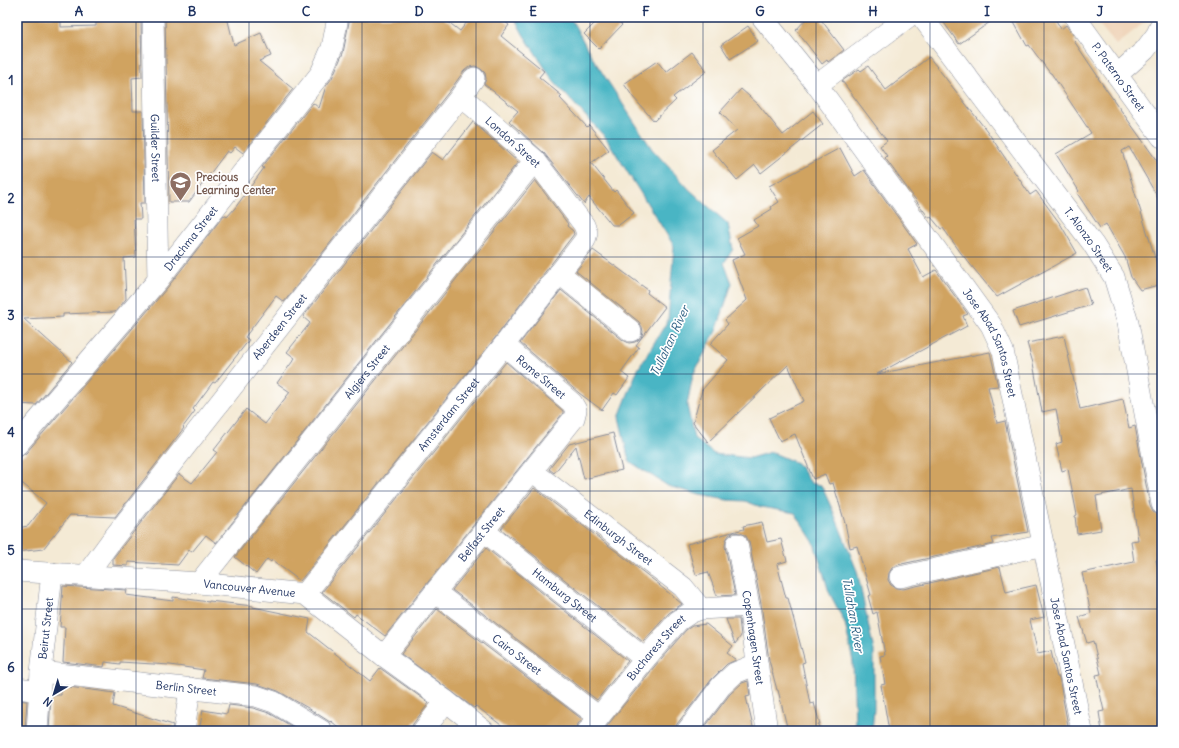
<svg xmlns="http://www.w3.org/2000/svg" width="1179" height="748" viewBox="0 0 1179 748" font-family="Delius,sans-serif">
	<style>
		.built { fill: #f0d6bc }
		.water { fill: #48b5c4; stroke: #327291 }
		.building { fill: #d0a361 }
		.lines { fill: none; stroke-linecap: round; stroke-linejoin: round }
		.street-casing { stroke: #888c9a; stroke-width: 22 }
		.street { stroke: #fff; stroke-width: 21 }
		.grid { fill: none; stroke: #1b2f5e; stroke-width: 1; stroke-opacity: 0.55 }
		.labels { text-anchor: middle; stroke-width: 3.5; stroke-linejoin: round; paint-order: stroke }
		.street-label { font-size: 11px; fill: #1b2f5e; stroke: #fff }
		.education-label { font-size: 11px; font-weight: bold; fill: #785e54; stroke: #fff; text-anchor: start }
		.water-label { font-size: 12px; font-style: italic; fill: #2b5e82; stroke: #fff }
		.neatline { fill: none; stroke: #1b2f5e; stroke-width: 1.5 }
		.grid-label { font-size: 13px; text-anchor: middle; font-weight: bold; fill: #1b2f5e }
	</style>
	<rect width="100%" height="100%" fill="#fff"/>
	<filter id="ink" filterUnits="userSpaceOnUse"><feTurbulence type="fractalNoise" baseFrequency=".025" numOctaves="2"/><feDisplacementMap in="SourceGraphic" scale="8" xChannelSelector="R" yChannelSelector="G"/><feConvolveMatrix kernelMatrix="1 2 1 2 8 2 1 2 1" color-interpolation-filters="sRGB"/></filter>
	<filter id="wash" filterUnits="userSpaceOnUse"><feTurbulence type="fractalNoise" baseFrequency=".012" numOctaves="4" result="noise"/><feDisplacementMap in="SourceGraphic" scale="16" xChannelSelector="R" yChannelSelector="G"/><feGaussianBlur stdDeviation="0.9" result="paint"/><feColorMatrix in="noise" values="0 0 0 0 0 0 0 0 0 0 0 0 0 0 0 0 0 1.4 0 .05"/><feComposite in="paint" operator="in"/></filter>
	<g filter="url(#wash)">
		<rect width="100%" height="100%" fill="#f4ead5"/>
		<path class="built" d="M1093 17H1151L1116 45Z"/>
		<path class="water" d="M514 17H570L592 57 652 149 690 190 728 224 733 249 724 263 732 283 717 329 693 375 687 405 694 438 714 454 750 458 771 452 797 463 811 483 821 485 833 511 857 571 874 651V709L872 731H853L855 724 853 662 845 623 829 592 814 543 795 513 761 507 745 501 727 500 700 495 668 486 629 461 619 417 637 371 668 320 674 246 606 138 554 82 523 34Z"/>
		<g id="blocks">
			<path class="building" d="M17 17H61V27L96 26V17H130V20L141 19 142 77 132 78 133 111H143L145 203H140L141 219H134L136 257 124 258 126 299 115 312 63 314V317L24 319 72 362 36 405 17 404 19 320H17V241H21L20 191H17Z
				M165 17H227L234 45 261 33 271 56 259 61 293 89 243 153 235 147 230 153 227 151 189 202H169Z
				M350 17H442L460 31 471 17H499L509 25 501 36 544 71 539 77 562 96 560 98 587 127 589 125 609 150 591 163 614 192 616 190 634 213 619 225H612L589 197 584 204 544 153 509 121 518 111 484 84 486 79 485 73 481 69 475 66 469 67 464 71 451 89 284 302 276 296 245 337 249 340 215 383 213 382 193 409 195 411 183 427 184 428 115 517 70 515 43 549 17 552V528L28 526 46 503 17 479V461L21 456 26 453 167 288 224 215 227 217 235 208 264 168 262 167 313 103 319 108 326 86 332 78 343 53Z
				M601 17H614L622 25 599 49 584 34Z
				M808 17H819L844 50 828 62 827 60 822 64 796 30Z
				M940 17H997L959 44Z
				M1011 17H1054L1061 29 1066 25 1076 39 1074 41 1099 78H1098L1162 168V205L1129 147 1122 151 1162 280V284L1140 290 1131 277 1125 257 1106 224 1100 228 1077 193 1079 191 1056 154 1091 133 1051 73H1050L1029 45 1027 46Z
				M748 26 758 41 730 59 721 45Z
				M692 52 707 71 673 97 676 100 654 121 633 97 624 84 657 61 666 72Z
				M929 57 987 131 1030 195 1036 191 1061 225 1077 253 997 297 961 253 943 228 941 229 931 217 929 218 885 158 887 156 880 146 887 141 842 81 859 69 861 71 868 66 886 90Z
				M741 89 758 104 783 135 813 111 823 124 761 173 755 165 737 180 712 150 737 130 720 112Z
				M473 122 518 162 216 543 206 535 192 552 189 550 178 565 128 562V566L113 565V558L179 474 192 483 217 452 214 450 246 409 265 424 290 392 277 383 295 358 287 352 310 323 303 317 432 152 443 160Z
				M840 148 855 176 864 170 917 244 908 249 923 277 936 270 968 314 963 316 967 326 877 374 990 352 998 386 988 387 997 423 1005 421 1028 532 992 538 994 544 897 565 892 568 889 573 888 580 891 585 896 588 903 589 1000 567 1006 592 1036 585 1044 617 1030 620 1038 654 1051 651 1057 677H1059L1069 731H889L881 685 885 684 880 656 885 655 877 612 873 614 868 596 871 595 857 546 850 548 845 523 833 483 829 484 825 474 813 479 795 434 780 441 769 418 804 401 788 365 708 442 693 423 702 390 728 360 710 344 728 324 725 320 747 300 732 260 745 254 737 238 758 226 754 220 772 209 771 207 779 202 769 186Z
				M535 180 568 224 567 226 573 231 574 234 495 338 300 581 272 560 271 562 267 559 256 574 235 557Z
				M593 250 648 290 647 293 665 307 636 345 639 347 621 372 629 378 617 395 614 393 602 410 579 393 520 343 561 290 623 340 629 343 635 342 641 338 643 332 642 327 639 322 576 271Z
				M1085 287 1091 305 1019 327 1013 311Z
				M1064 336 1080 409 1123 399 1129 428 1135 426 1150 506 1153 512 1159 515 1162 536V559L1156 560 1162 585V731H1102L1099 712 1104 711 1096 675 1101 674 1093 641 1087 643 1079 617 1091 613 1082 573 1134 562 1131 541 1138 540 1131 489 1096 496 1101 530 1077 534 1075 516 1077 515 1068 469 1062 471 1056 444 1062 442 1056 409 1042 412 1033 363 1027 343Z
				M506 362 563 411V413L385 636 356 614 354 617 322 592Z
				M613 433 622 470 584 479 576 446 554 473 549 469 569 444Z
				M534 488 660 585H659L682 604 669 613 643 642 501 529Z
				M762 522 767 542 781 539 787 561 777 564 786 598H788L805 662 802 663 810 704 814 703 820 724H818L820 731H788L778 690H777L769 660 761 604 749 542 746 536 741 533 734 532 729 535 726 540 725 546 735 595 717 596 708 572 696 575 687 544 744 529 743 526Z
				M486 548 628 661 597 700 452 590Z
				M63 586 127 590 126 595 173 601V597L209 602V601L253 606V607L310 619 308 632 370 681 380 668 429 703 413 724 411 731H343L331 721 330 722 308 708 278 691 257 684 202 678 204 670 170 665 120 662V664L105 662 104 667 63 662 65 627H60Z
				M437 609 582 719 578 724 576 731H509L476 706 474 708 401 654Z
				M726 619H739L741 636 735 644Z
				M706 624 733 646 727 653 736 660 727 664 712 679 677 724 675 731H603L654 667 686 630 692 626Z
				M748 681 750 696 746 697 754 731H708L704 728 730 694 742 683Z
				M61 686 115 693 113 706 173 725 172 731H49L51 695H61Z
				M17 700 27 701 25 731H17Z
				M229 705 253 708 269 713 293 727 290 731H199L203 710 227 714Z"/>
		</g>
	</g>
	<g filter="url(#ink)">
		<use href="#blocks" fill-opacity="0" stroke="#888c9a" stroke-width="1"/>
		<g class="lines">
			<defs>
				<g id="street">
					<path id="s1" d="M153 17 158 280"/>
					<path id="s2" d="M762 17 817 85 991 325 1003 351 1082 731"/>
					<path id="s3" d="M922 17 1093 244 1114 277 1128 323 1162 504"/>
					<path id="s4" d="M1075 17 1162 137"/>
					<path d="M1117 75 1145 50 1157 34 1162 22"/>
					<path d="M817 85 908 17"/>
					<path d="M559 273 631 331"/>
					<path id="s5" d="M17 445 158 280 321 73 332 48 338 17"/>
					<path id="s6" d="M532 471 683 587 701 609"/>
					<path id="s7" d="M484 531 645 659"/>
					<path id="s8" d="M737 544 749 606 767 731"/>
					<path id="s9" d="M17 571 199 583 305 594 384 656 446 701 484 731"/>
					<path id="s10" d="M86 575 111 541 461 96 474 78"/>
					<path d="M900 577 1044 545"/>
					<path id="s11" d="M199 583 535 160"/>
					<path id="s12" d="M435 592 599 717"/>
					<path id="s13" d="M305 594 504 345 585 240 587 233 584 225 535 160 461 96"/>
					<path id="s14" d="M384 656 574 418 576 410 572 403 504 345"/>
					<path id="s15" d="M41 672 256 696 274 702 322 731"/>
					<path d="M17 688 40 691"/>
					<path id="s16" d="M37 731 41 672 52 573"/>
					<path d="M184 731 190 688"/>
					<path d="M423 731 446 701"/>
					<path id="s17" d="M588 731 645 659 678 621 690 613 701 609 749 606"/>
					<path d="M687 731 721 686 735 673 757 664"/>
				</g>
			</defs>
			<use href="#street" class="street-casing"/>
			<use href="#street" class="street"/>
		</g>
	</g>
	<path class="grid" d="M136 17V731M249 17V731M362 17V731M476 17V731M590 17V731M703 17V731M816 17V731M930 17V731M1044 17V731M17 139H1162M17 257H1162M17 374H1162M17 491H1162M17 609H1162"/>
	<defs>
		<symbol id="school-pin" viewBox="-11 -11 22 30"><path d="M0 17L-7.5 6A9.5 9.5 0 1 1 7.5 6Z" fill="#8d6e63" stroke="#fff"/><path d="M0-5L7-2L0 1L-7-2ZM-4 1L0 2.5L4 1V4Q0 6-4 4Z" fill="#fff"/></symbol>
	</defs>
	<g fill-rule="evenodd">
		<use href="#school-pin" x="168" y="170" width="25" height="34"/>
	</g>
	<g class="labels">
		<g class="street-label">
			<text dy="4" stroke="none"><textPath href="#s4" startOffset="74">P. Paterno Street</textPath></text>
			<text transform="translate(513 142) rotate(42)" y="4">London Street</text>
			<text dy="4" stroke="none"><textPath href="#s1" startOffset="131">Guilder Street</textPath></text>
			<text dy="4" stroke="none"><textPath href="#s5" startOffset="270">Drachma Street</textPath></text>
			<text dy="4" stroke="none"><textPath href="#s3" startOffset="278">T. Alonzo Street</textPath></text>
			<text dy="4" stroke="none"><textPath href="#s10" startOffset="315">Aberdeen Street</textPath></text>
			<text dy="4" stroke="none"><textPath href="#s2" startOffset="400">Jose Abad Santos Street</textPath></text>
			<text dy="4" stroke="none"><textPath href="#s11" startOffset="270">Algiers Street</textPath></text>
			<text transform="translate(541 377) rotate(40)" y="4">Rome Street</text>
			<text dy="4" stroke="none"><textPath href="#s13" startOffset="230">Amsterdam Street</textPath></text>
			<text dy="4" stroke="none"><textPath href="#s14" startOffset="156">Belfast Street</textPath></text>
			<text dy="4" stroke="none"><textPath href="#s6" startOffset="109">Edinburgh Street</textPath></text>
			<text dy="4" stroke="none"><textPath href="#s9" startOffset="233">Vancouver Avenue</textPath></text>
			<text dy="4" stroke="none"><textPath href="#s7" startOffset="103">Hamburg Street</textPath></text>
			<text dy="4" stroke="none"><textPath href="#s16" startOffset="103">Beirut Street</textPath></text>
			<text dy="4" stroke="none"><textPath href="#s8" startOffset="95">Copenhagen Street</textPath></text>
			<text dy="4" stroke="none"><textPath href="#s17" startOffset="108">Bucharest Street</textPath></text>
			<text dy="4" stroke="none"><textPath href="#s12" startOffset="103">Cairo Street</textPath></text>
			<text dy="4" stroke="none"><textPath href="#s2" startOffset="724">Jose Abad Santos Street</textPath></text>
			<text dy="4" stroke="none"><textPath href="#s15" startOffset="146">Berlin Street</textPath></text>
		</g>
		<g class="education-label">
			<text x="196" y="181">Precious<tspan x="196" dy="13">Learning Center</tspan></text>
		</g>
		<g class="water-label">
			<text transform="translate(670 341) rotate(-65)" y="4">Tullahan River</text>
			<text transform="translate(853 615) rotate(80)" y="4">Tullahan River</text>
		</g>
	</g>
	<rect width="1179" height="748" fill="none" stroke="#fff" stroke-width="44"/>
	<g transform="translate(54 694) rotate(218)" stroke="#ffffff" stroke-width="3" paint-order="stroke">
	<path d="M0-3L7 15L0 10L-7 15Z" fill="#1b2f5e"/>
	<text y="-6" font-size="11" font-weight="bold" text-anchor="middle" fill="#1b2f5e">N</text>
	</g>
	<rect x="22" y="22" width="1135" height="704" class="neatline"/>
	<g class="grid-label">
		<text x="79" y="16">A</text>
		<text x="192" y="16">B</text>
		<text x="306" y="16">C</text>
		<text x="419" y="16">D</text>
		<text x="533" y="16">E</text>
		<text x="646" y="16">F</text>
		<text x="760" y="16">G</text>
		<text x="873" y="16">H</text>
		<text x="987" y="16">I</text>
		<text x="1100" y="16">J</text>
		<text x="11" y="85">1</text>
		<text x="11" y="203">2</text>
		<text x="11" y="320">3</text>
		<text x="11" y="437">4</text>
		<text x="11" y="555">5</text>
		<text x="11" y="672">6</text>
	</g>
</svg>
